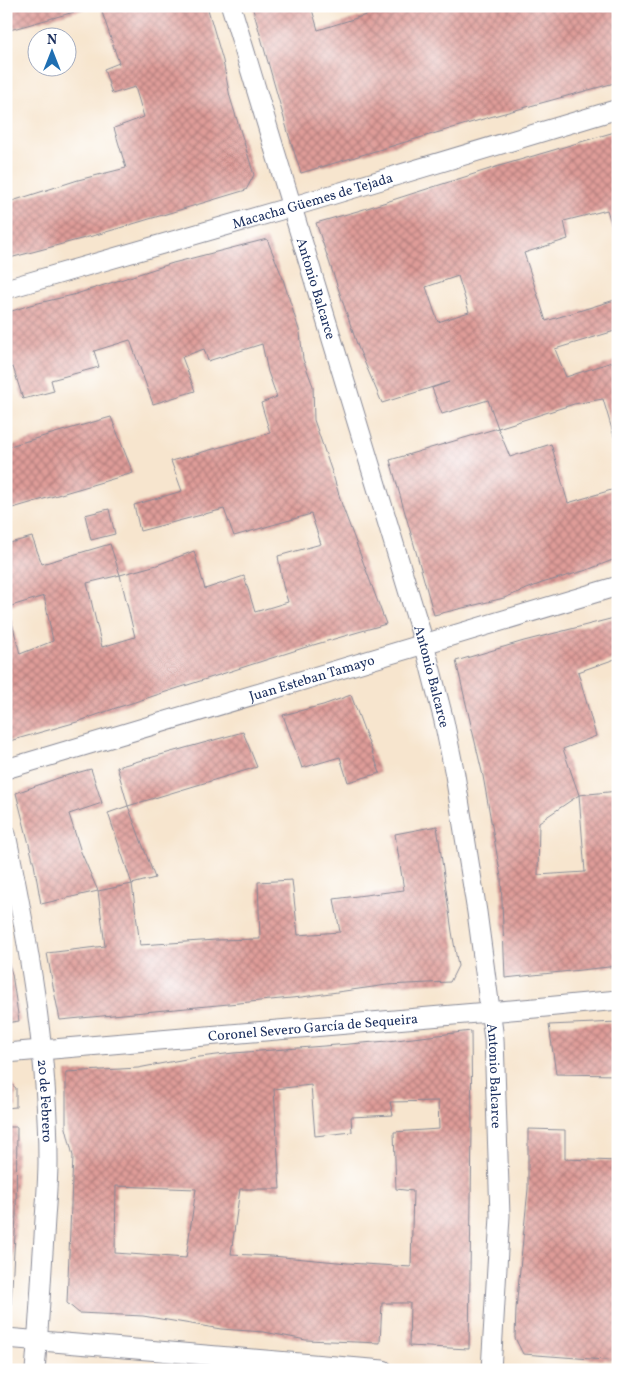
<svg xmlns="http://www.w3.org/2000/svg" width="624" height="1376" viewBox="0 0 624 1376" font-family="Vollkorn,serif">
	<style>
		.building { fill: url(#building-cross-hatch); fill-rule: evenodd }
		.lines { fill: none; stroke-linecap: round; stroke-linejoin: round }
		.street-casing { stroke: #898a96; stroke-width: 21 }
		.street { stroke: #fff; stroke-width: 19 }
		.labels { text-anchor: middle; stroke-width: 5; stroke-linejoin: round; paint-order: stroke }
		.street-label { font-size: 14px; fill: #1b2f5e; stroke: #fff }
	</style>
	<defs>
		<pattern id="building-cross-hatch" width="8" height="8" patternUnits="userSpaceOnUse" patternTransform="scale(1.25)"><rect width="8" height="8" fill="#df9c98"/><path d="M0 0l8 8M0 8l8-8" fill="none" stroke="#b4807f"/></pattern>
	</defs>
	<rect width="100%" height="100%" fill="#fff"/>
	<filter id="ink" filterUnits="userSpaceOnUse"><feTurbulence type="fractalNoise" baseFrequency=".02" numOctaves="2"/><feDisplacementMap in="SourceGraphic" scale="10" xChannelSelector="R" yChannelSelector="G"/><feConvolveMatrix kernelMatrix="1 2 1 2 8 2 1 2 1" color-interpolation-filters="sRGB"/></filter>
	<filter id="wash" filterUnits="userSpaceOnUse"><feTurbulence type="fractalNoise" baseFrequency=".0096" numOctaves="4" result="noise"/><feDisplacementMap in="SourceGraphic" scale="20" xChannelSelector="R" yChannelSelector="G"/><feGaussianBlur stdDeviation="1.12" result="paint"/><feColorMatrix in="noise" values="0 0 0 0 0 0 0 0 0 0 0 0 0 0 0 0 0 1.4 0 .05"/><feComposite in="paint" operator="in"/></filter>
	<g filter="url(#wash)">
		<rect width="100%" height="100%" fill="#f7e5ce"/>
		<g id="blocks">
			<path class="building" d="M6 6H92V7L6 31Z
				M100 6H207L223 61 230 97 254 175 246 190 96 235 6 259V203L78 180 126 168 114 128 144 117 135 87 112 94 104 69 119 63Z
				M252 6H311L318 30 395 6H618V82L490 117 301 173 289 136Z
				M618 131V245L607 210 564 221 568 239 524 253 546 321 618 299V330L555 349 566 377 618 360V450L603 399 574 404 498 428 510 457 551 444 568 503 618 488V558L587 570 542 583 504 598 434 615 390 460 498 428 488 400 442 414 432 388 449 382 382 403 358 347 316 223 361 210 496 167ZM458 276 469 312 438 322 426 287Z
				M267 239 282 276 300 333 303 359 313 386 314 420 333 475 342 505 386 624 303 648 116 708 77 722 6 742V544L32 537 42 564 110 544 120 575 87 583 102 647 135 637 120 575 157 565 194 551 205 589 244 576 255 612 288 602 283 586 278 556 321 544 311 514 234 536 224 509 140 531 134 505 182 491 171 461 270 433 261 403 277 397 268 372 262 344 208 361 204 349 182 357 195 391 153 404 130 340 94 351 99 367 51 380 54 391 23 399 13 367 6 369V313L30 305 73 295 173 263ZM44 596 53 641 20 654 8 607Z
				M111 417 133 473 6 510V447Z
				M109 509 115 534 91 540 85 515Z
				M618 617V658L578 672 596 736 563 749 579 795 539 822 538 875 585 872 579 795 618 791V966L505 978 501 877 483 776 456 661 524 641Z
				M351 695 380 773 348 782 340 757 302 768 283 715 323 705Z
				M243 732 257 767 128 806 117 767Z
				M91 769 102 803 69 814 81 852 98 891 41 904 34 864 16 793 58 778Z
				M128 806 155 878 132 884 108 813Z
				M437 826 452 932 458 966 450 982 387 985 302 997 60 1020 53 986 47 953 105 946 98 891 132 884 140 945 216 940 260 939 258 882 292 880 298 935 340 932 334 899 404 890 395 834Z
				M6 956 12 974 19 1021 6 1023Z
				M618 1022V1075L556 1074 549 1025Z
				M471 1031 472 1128 469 1349 409 1346 410 1303H382L380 1343 306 1340 264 1332 221 1329 143 1316 79 1313 67 1303 73 1156 66 1128V1072L138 1068 191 1058 234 1053 388 1041ZM311 1085 315 1136 352 1132 351 1117 393 1115 390 1102 438 1101 439 1129 394 1132 396 1189 413 1191 411 1267 348 1263 272 1256 231 1254 240 1189H280L274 1089ZM116 1186 196 1189 186 1258 115 1253Z
				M6 1080 16 1088V1107L6 1108Z
				M6 1127H17L16 1216 11 1305H6Z
				M528 1129 565 1130V1159L618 1161V1361L523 1354 515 1338 516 1309 528 1189Z"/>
		</g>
	</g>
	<g filter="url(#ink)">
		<use href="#blocks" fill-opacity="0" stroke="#898a96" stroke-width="1"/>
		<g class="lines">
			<defs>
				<g id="street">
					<path id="s1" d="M231 6 424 643 444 721 455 775 477 912 494 1039 500 1216 491 1370"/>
					<path id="s2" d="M6 289 291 207 618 109"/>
					<path id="s3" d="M6 769 618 586"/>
					<path id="s4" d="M6 834C28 941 48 1052 48 1161 48 1186 45 1212 44 1237 41 1281 39 1326 35 1370"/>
					<path id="s5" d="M6 1053 535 1008 618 1000"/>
					<path d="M6 1338 383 1370"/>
				</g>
			</defs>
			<use href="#street" class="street-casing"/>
			<use href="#street" class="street"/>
		</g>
	</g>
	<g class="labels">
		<g class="street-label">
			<text dy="5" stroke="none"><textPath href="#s2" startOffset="319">Macacha Güemes de Tejada</textPath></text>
			<text dy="5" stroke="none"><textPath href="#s1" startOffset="295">Antonio Balcarce</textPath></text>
			<text dy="5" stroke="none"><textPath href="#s1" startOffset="700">Antonio Balcarce</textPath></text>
			<text dy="5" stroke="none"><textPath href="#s3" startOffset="319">Juan Esteban Tamayo</textPath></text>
			<text dy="5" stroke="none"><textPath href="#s5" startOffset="308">Coronel Severo García de Sequeira</textPath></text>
			<text dy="5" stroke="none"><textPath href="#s1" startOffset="1105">Antonio Balcarce</textPath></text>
			<text dy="5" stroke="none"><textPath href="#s4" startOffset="270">20 de Febrero</textPath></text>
		</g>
	</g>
	<rect width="624" height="1376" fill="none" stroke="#fff" stroke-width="25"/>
	<g transform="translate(52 52)"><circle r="24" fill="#ffffff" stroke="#a4acbf"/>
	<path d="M0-4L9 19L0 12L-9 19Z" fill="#1f6fb2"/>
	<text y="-8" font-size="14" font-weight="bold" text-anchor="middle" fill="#1b2f5e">N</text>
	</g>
</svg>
